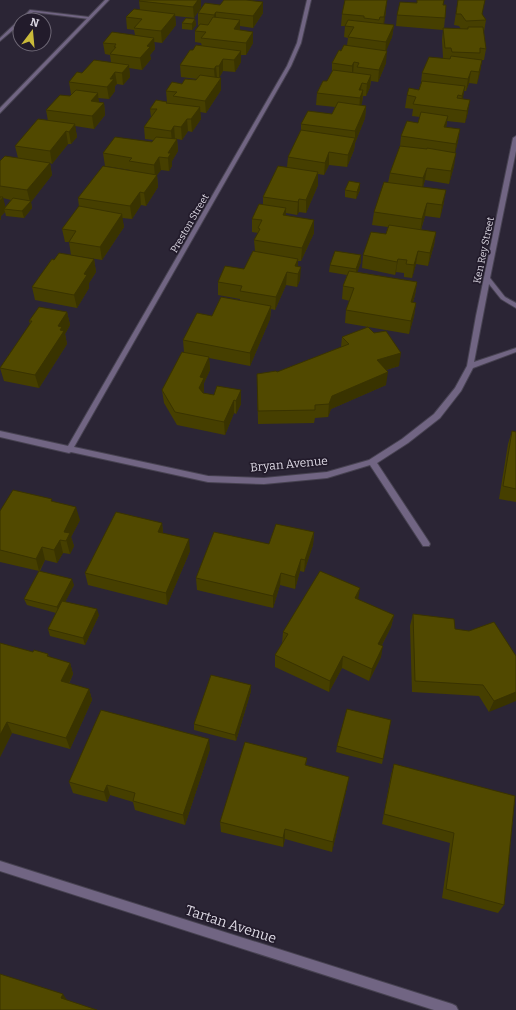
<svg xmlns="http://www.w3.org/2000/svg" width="516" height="1010" viewBox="0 0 516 1010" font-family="Bitter,serif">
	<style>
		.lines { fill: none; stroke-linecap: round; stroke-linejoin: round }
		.lane-casing { stroke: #474251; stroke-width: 2 }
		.street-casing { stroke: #474251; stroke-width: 2 }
		.lane { fill: #716583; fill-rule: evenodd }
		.street { fill: #716583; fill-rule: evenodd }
		.wall { fill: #463f00; fill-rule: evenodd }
		.shaded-wall { fill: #393300 }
		.building { fill: #514900; stroke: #393300 }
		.labels { text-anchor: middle; stroke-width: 3.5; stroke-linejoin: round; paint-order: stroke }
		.far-street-label { font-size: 10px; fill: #ddd9e4; stroke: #221b2b }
		.street-label { font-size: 12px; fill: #ddd9e4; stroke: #221b2b }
		.near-street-label { font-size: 14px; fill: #ddd9e4; stroke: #221b2b }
	</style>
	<rect width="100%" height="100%" fill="#2b2535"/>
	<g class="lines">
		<defs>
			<path id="lane" d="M30 10 89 17 91 18 89 19 33 12 25 20H20Z
				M18 21H20V24L0 41V38Z"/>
			<path id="street" d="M105 0H109L0 113V108Z
				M307 0H311L301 43 291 66 74 447 208 476 264 478 327 472 369 460 402 439 434 414 455 388 467 366 476 316 513 138 516 136V151L490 278 505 297 516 303V308L501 299 489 284 474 362 516 348V352L473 368 461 391 440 418 408 443 377 463 429 542 430 544 429 546H423L370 465 327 478 264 484 208 482 71 452 69 453 0 437V431L68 446 287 66 297 43Z
				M0 861 452 1004 456 1006 458 1010H434L0 871Z"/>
		</defs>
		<use href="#lane" class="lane-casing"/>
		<use href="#street" class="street-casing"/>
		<use href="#lane" class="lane"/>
		<use href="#street" class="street"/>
	</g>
	<path class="wall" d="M458 0 482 14 486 20 484 32H483L486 49 484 60H481H482L480 72 477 84 469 83 466 91H464L462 99 468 112 465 123 447 121 446 127 460 129 458 141 455 153 454 166 449 184 425 180 423 187 444 202 440 218 425 216 421 230 436 232 434 245 428 266 416 264 412 278 404 277V273L396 272 395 275 362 268 363 255 386 234 388 227 372 225 374 212 388 183 390 173 400 146 401 136 418 123 420 117 412 116 413 109 405 108 407 95 419 90 421 83 422 73 443 58 442 40 443 30 396 26 397 15 443 5 445 18 444 28 461 29 459 26 454 25Z
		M139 1 201 7 194 18 175 16 176 25 162 43 154 42 155 49 150 55 151 59 142 70 129 68 130 77 123 85 117 84 115 86V91L109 99 98 98 99 102 104 103 105 115 94 129 75 126 77 137 71 144H68L52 164 50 163 52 175 31 202 32 208 24 218 6 216 5 212 1 216V219L0 220V161L18 158 15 146 48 121 46 110 70 96 72 94H71L69 82 82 73 111 62 110 55 105 54 103 43 135 35 134 30 127 29 126 17 140 10ZM3 198 11 200 5 207Z
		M263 2V13L253 28 240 26V30L253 32V43L246 55H241V62L235 72 223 71 219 78H221V90L206 113 200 112 201 119 192 132 188 131 182 140 177 139 178 151 172 161V166L169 171 161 170 157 175 158 187 146 206 141 205 132 219 122 218 124 227 102 260 71 255 69 242H65L62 229 79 207 78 198 130 171V170L105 166 103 153 152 142 153 140 145 139 144 127 151 117 150 109 167 102 166 91 182 84 196 80 197 79 181 77 180 65 193 50 202 46 201 43 195 42V31L199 25H198V13L220 5Z
		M386 11 384 24 394 25 392 37 386 50V63L378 82 371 81 370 87 366 96H363L362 103 361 105 366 106 365 118 355 143 354 150 347 167 329 165 324 175 318 174V185L306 213 299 212 297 215 286 213V216L314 220V233L301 261H298V267L300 280 297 287 286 285 275 310 271 309 270 319 250 366 209 358 210 370 204 383V391L203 393 214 395 217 386 241 404 236 414 234 413 225 435 177 425 164 403 162 390 184 352 183 340 212 316 240 301V299L218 295V282L244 269 255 251 254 240 258 233 252 232V219L263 205V197L287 167 288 157 301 131V124L332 114 335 107 316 105 317 93 327 81 332 72V63L341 51 347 45 348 38 344 37 345 26H341L342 14Z
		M195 19 196 25 192 30 182 29V23Z
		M345 190H360L356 199 345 197Z
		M94 259 96 272 89 283V288L77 308 35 300 32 287Z
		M361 262 357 272 417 282 415 295 413 302 416 303 414 316 409 334 345 323 346 310 350 301 342 299 343 286 347 275 329 272 330 265Z
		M67 312 70 325 65 334 67 344 39 388 4 381 0 368 30 324 29 321Z
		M342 337 399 366 386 370V385L331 409 328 417 315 418 314 423 258 424 257 374 277 372 341 347Z
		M512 431 516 432V502L499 499 508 444Z
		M52 499V502L80 520 71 537 74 546 70 554 63 553 57 563 45 560 40 571 74 585 65 602 99 615 85 645 50 636 48 629 56 613 27 605 24 599 39 571 0 562V511Z
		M162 523 163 533 190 551 167 605 88 585 85 573Z
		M314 532 313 545 304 572 300 571 295 589 280 585 273 608 197 590 196 578 269 544Z
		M358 600 394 615 391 627 382 645 381 657 369 681 342 668 329 692 275 667V655L282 644 283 632Z
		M413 614 455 629 516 656 489 712 479 696 412 692 410 626Z
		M0 643 33 652 48 654 49 657 70 663 73 674 69 684 89 689 92 700 70 749 12 733 0 757Z
		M251 691 236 741 194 730V724Z
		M337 746 383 759 382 764 336 752Z
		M210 749 185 825 135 810 133 802 110 795 107 802 73 793 69 782Z
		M307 758 306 765 347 787 332 852 285 839 283 847 221 832 220 822Z
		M394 764 515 796 504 905 498 913 442 898 450 843 382 824 391 775Z"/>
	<path class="shaded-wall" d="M198 0H201V7L194 18 193 7Z
		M387 0 386 11 383 29 384 17Z
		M263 2V13L253 28V16Z
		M216 12V23L214 27V15Z
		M175 14 176 25 162 43 161 31Z
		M195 19 196 25 192 30V24Z
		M240 20V32L234 29Z
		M394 25 392 37 385 54 386 42Z
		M253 32V43L246 55V43Z
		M154 38 155 49 150 55 151 59 142 70 140 58 147 46Z
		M241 51V62L235 72 234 60Z
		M387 51 386 63 378 82 379 70Z
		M223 59V71L219 78V66Z
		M482 60 480 72 477 84 479 72Z
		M354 62 353 74 352 77V66Z
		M129 65 130 77 123 85 122 73Z
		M216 66 217 78 215 81 214 69Z
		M471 71 469 83 466 91 468 79Z
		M115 72 117 84 115 86V91L109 99 107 87 110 79Z
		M371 75 370 87 366 96 367 84Z
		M221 78V90L206 113 205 101Z
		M362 83 360 95 359 90Z
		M465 86 463 98 460 108 462 96Z
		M363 90 362 103 359 110 360 98Z
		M98 93 99 105 91 101Z
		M470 100 468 112 465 123 467 111Z
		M104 103 105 115 94 129 92 116Z
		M366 106 365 118 355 143 354 150 347 167 348 155 355 138V131Z
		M200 107 201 119 192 132 191 119Z
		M448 116 446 128 444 127Z
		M187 119 188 131 182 140 181 127Z
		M75 124 77 137 71 144 69 132Z
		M174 126 175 139 172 143 171 131Z
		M460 129 458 141 454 157 456 144Z
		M66 131 68 144 52 164 50 151Z
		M177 139 178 151 172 161V166L169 171 168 158V153Z
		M329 152V165L324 175 325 163Z
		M456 153 454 166 449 184 451 171Z
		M159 157 161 170 157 175 158 187 146 206 144 193 155 177 154 165Z
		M50 163 52 175 31 202 32 208 24 218 22 211 30 202 27 190Z
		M427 168 425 180 422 190 423 178Z
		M318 172V185L306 213V200Z
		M360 183V190L356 199 357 192Z
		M446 190 444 202 440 218 442 205Z
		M140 192 141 205 132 219 130 206Z
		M3 197 6 209H4L5 212 1 216V219L0 220V201Z
		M299 199V212L297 215 298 202Z
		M427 203 425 216 420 232 422 219Z
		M286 208V221L283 215Z
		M122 214 124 227 102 260 100 247Z
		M314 220V233L301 261 302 248Z
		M436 232 434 245 428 266 430 253Z
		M418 251 416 264 412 278 414 265Z
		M361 255V262L356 276V269Z
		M94 259 96 272 89 283V288L77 308 74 295 84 274Z
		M298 259V272L295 266Z
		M398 259 396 272 395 275 397 262Z
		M301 267 300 280 297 287 298 274Z
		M287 272 286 285 275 310 276 297Z
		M417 282 415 295 409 315 411 302Z
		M416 303 414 316 409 334 411 321Z
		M271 306 270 319 250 366V353Z
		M67 312 70 325 65 334 67 344 39 388 35 375 58 326Z
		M401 353 399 366 375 373 377 360Z
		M209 357 210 370 204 383V391L200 401 199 388 200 377Z
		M388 372 386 385 331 409 328 417 329 404 332 396Z
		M241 390V404L236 414V401Z
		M234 400V413L225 435 224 422Z
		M76 507 80 520 71 537 74 546 70 554 64 532Z
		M162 523 163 535 158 532Z
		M314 532 313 545 304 572 305 560Z
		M189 539 190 551 167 605 166 593Z
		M60 540 63 553 57 563 54 550Z
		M42 547 45 560 39 571 36 559Z
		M301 559 300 571 295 589V577Z
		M281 573 280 585 273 608V596Z
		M72 579 74 585 59 614 57 607Z
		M360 588 358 601 355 598Z
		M97 609 99 615 85 645 83 638Z
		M394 615 391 627 376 656 378 644Z
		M383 646 381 657 369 681 372 669Z
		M343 656 342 668 329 692 330 681Z
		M70 663 73 674 64 693 61 681Z
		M251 685V691L236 741 235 735Z
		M89 689 92 700 70 749 66 738Z
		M516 692V701L489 712 494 701Z
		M7 722 12 733 0 757V735Z
		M209 739 210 749 185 825 183 815Z
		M349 777 347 787 332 852 333 842Z
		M107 785 110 795 107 802 104 792Z
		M285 829V839L283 847V838Z
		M63 994 67 1000 61 998Z"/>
	<path class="building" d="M140 0H198L193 7 139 1Z
		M224 0H246L263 2 253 16 216 12 214 15 198 13 205 3 220 5Z
		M345 0H387L384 17H380L379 20 364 18V16L342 14Z
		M417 0H444L443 5H446L445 18 397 15 400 2 417 3Z
		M458 0H485L482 14 486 20 466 21 461 14H456Z
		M134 9 175 14 161 31 134 28 142 19 126 17Z
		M213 17 240 20 234 29 253 32 246 43 201 38 206 32 195 31 200 24 208 25Z
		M186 18 195 19 192 24 182 23Z
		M348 20 394 25 386 42 348 37 354 27 345 26Z
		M468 27H483L486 49 480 48V53L452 52 451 48H445L443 28 468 29Z
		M112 32 154 38 147 46 150 47 140 58 110 54 116 47H114L116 44 103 43Z
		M196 45 241 51 234 60 223 59 219 66H216L214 69 180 65 190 50H193Z
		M344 45 387 51 379 70 357 67 359 63 354 62 352 66 332 63 339 50 341 51Z
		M451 56 482 60 479 72 471 71 468 79 422 73 429 57 450 59Z
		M94 60 129 65 122 73 115 72 110 79H114L107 87 69 82 77 72 82 73Z
		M333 70 371 75 367 84 362 83 359 90H363L360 98 317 93 323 81H327Z
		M200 75 221 78 205 101 173 96 177 92 166 91 172 82 182 84 185 79 196 80Z
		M422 81 465 86 462 96 458 95 457 98 470 100 467 111 413 104 416 97 407 95 409 88 419 90Z
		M76 90 98 93 91 101 104 103 92 116 46 110 60 95 70 96Z
		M156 100 167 102 166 103 200 107 191 119H187L181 127 174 126 171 131 144 127 157 109H150Z
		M338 102 366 106 355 131 301 124 308 111 332 114Z
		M421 112 448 116 444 127 460 129 456 144 401 136 407 121 418 123Z
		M38 119 75 124 69 132 66 131 50 151 15 146Z
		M301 130 355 138 348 155 329 152 325 163 288 157Z
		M115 137 152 142 156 137 177 139 168 153H171L168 158 159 157 154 165 129 161 132 158 103 153Z
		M400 146 427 149V148L456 153 451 171 427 168 423 178 390 173Z
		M5 156 50 163 27 190 0 186V161Z
		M103 166 157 175 144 193 140 192 130 206 78 198Z
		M278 166 318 172 306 200 299 199 298 202 263 197Z
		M349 181 360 183 357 192 345 190Z
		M384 182 446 190 442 205 427 203 422 219 374 212Z
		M0 197H3L0 201Z
		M13 198 31 201 22 211 4 209Z
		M259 204 286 208 283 215 314 220 302 248 254 240 260 229 258 228 262 220 252 219Z
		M79 206 122 214 100 247 69 242 76 231 62 229Z
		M389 225 436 232 430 253 418 251 414 265 406 264 407 260 398 259 397 262 363 255 371 232 386 234Z
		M253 251 298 259 295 266 301 267 298 274 287 272 276 297 240 291 242 286 218 282 225 266 244 269Z
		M335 251 361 255 356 269 330 265Z
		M59 253 94 259 84 274 87 275 74 295 32 287 52 259 54 260Z
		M349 271 417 282 411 302 416 303 411 321 346 310 354 288 343 286Z
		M221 297 271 306 250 353 183 340 197 313 212 316Z
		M39 307 67 312 58 326 62 327 60 330 64 331 35 375 0 368 32 321H29Z
		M368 327 374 333 386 331 401 353 377 360 388 372 332 396 329 404 315 405V410L258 411 257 374 276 371 277 372 349 344 342 337Z
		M182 352 209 357 200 377 204 378 199 388 203 393 214 395 217 386 241 390 236 401 234 400 224 422 175 412 162 390Z
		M512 431 516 432V489L503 486Z
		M13 490 52 499 51 501 76 507 64 532 70 533 66 541 60 540 54 550 42 547 36 559 0 550V511Z
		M116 512 162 523 158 532 189 539 166 593 85 573Z
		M276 524 314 532 305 560 301 559 295 577 281 573 273 596 196 578 214 532 269 544Z
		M39 571 72 579 57 607 24 599Z
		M320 571 360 588 355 598 394 615 378 644 383 646 372 669 343 656 330 681 275 655 288 634 283 632Z
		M62 601 97 609 83 638 48 629Z
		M413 614 454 619 455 629 469 631 494 622 516 656V692L494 701 483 685 415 681Z
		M0 643 33 652 34 650 48 654 47 656 70 663 61 681 89 689 66 738 7 722 0 735Z
		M211 675 251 685 235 735 194 724Z
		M347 709 391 720 383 759 337 746Z
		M101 710 209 739 183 815 133 801 135 793 107 785 104 792 69 782Z
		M245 742 307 758 305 765 349 777 333 842 285 829 283 838 220 822Z
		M394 764 515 796 504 905 446 889 454 833 384 814Z
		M0 974 63 994 61 998 97 1010H0Z"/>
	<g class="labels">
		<g class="far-street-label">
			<text transform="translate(189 223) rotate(-60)" y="4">Preston Street</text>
			<text transform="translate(483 250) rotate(-78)" y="4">Ken Rey Street</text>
		</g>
		<g class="street-label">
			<text transform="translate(289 464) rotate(-5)" y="4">Bryan Avenue</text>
		</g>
		<g class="near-street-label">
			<text transform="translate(231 924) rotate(18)" y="5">Tartan Avenue</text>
		</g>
	</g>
	<g transform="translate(32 32) rotate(16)"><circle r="19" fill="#221b2b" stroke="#6d6775"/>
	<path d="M0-3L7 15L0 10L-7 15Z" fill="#caba3a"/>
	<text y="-6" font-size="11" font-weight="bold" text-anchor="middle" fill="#ddd9e4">N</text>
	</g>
</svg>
